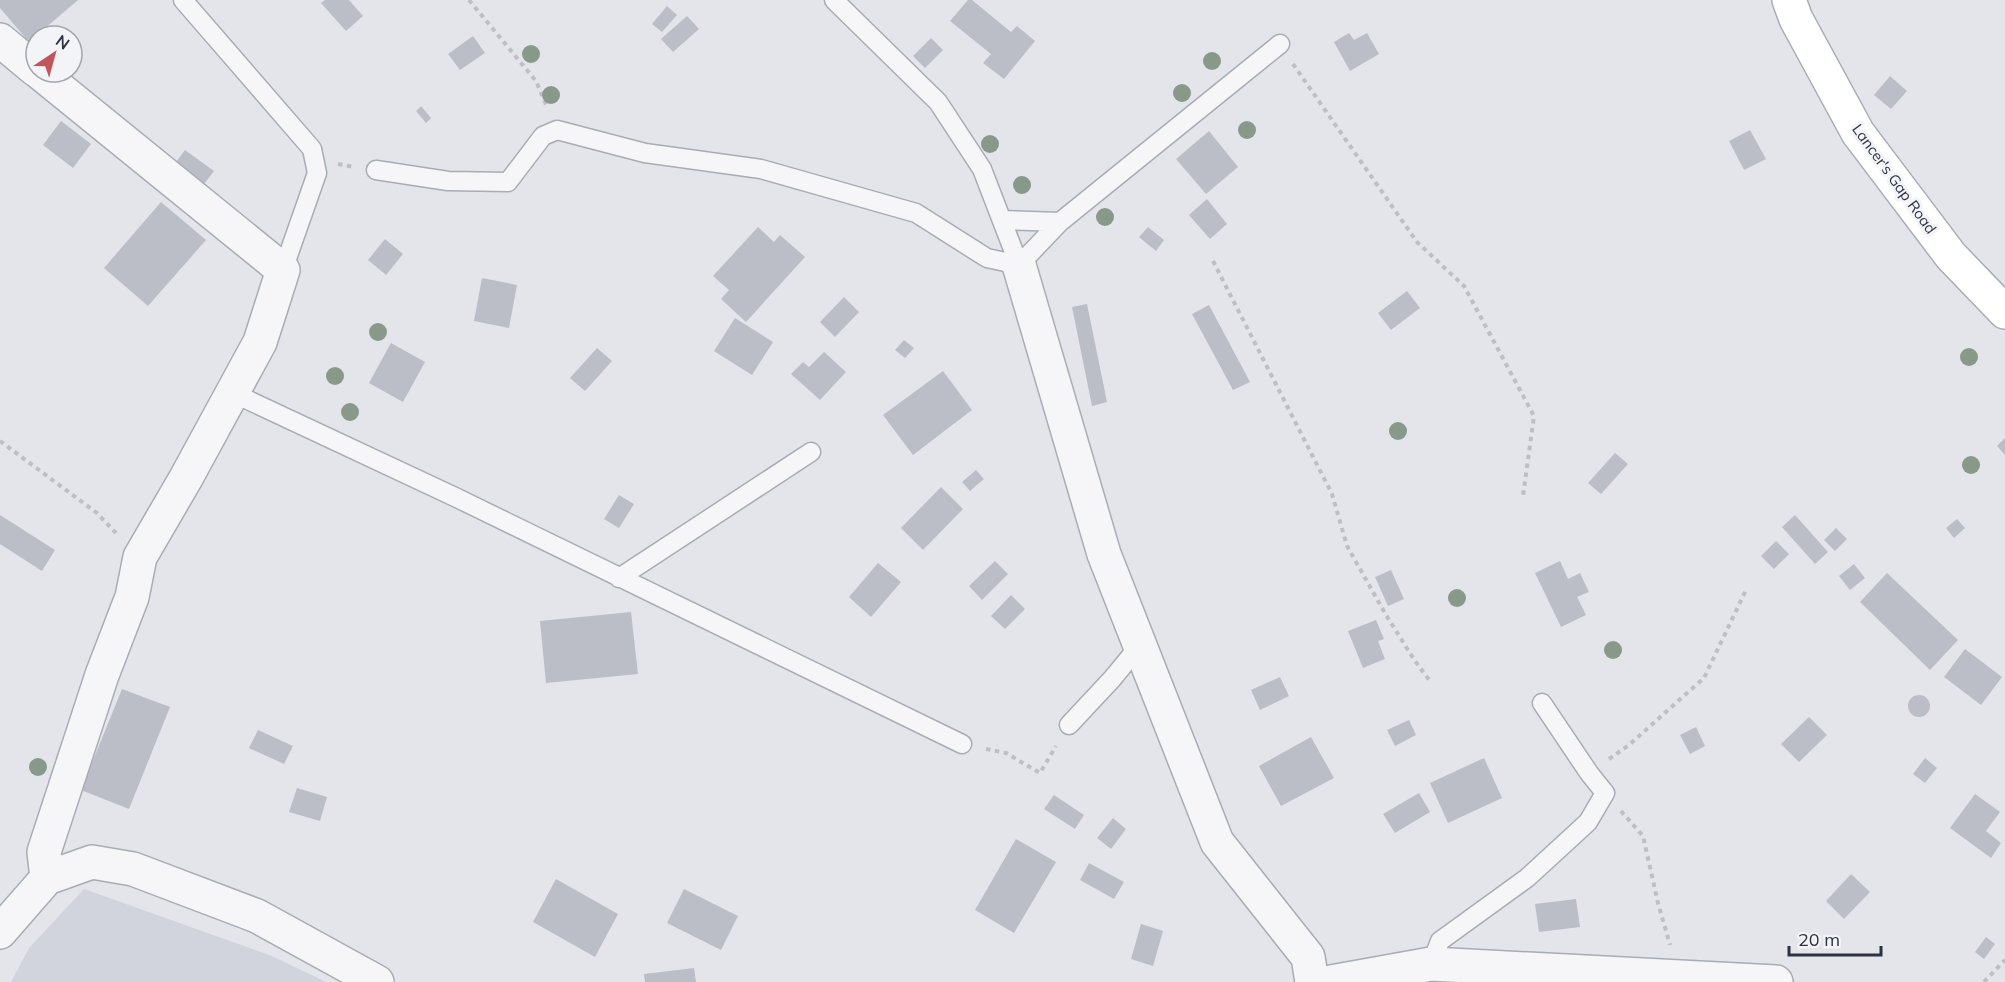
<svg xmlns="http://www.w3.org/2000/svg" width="2005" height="982" viewBox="0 0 2005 982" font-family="Mulish,sans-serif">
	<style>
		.built { fill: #d1d4dc }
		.building { fill: #bbbec6 }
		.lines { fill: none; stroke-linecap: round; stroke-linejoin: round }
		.lane-casing { stroke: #a8acb4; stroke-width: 21 }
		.street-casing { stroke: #a8acb4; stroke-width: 36 }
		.secondary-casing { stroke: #a8acb4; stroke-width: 36 }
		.path { stroke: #bdbfc4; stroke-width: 4; stroke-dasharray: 4.5 4.5; stroke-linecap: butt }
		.lane { stroke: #f6f6f8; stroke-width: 18 }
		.street { stroke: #f6f6f8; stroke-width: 33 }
		.secondary { stroke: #fff; stroke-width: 33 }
		.tree { fill: #88998a }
		.labels { text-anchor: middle; stroke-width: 6; stroke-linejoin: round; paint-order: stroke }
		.street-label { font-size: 15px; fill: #2c3240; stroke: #f3f4f7 }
	</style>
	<rect width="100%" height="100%" fill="#e3e5ea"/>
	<path class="built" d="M84 889 272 956 326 982H11L29 948Z"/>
	<path class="building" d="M0 0H78L29 42 0 8Z
		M325 0H349L363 16 346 31 321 3Z
		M968 0H972L1011 32 1017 26 1035 41 1004 79 983 63 991 54 950 21Z
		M667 6 677 15 662 32 652 24Z
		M687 16 699 29 673 52 661 39Z
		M1349 33 1354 40 1367 33 1379 54 1350 71 1334 42Z
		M473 36 485 53 460 70 448 54Z
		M931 38 943 50 925 68 913 56Z
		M1890 76 1907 91 1891 109 1874 95Z
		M421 106 431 118 426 123 416 111Z
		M61 121 91 144 73 168 43 145Z
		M1750 130 1766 159 1744 170 1729 141Z
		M1209 131 1238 167 1206 194 1176 159Z
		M185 150 214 171 201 188 173 166Z
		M1207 199 1227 224 1210 239 1189 215Z
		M161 202 206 240 148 306 104 268Z
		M758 227 774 242 780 235 805 257 746 322 721 299 729 290 713 276Z
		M1148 227 1164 240 1156 251 1139 237Z
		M385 239 403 254 386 275 368 260Z
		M482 278 517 285 509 328 474 321Z
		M1407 291 1420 308 1391 330 1378 313Z
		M844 297 859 312 835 337 820 322Z
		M1087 304 1107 402 1092 406 1072 307Z
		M1209 305 1250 382 1233 390 1192 314Z
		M735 318 773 342 752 375 714 351Z
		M904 340 914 348 905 358 895 350Z
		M391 343 425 362 403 402 369 383Z
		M597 348 612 361 585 391 570 378Z
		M824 352 846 372 820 400 791 374 803 362 809 367Z
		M943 371 972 410 913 455 883 415Z
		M2005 438V455L1997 446Z
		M1615 453 1628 464 1601 494 1588 483Z
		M976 470 984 479 970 491 962 482Z
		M941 487 963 509 923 550 901 528Z
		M619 495 634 504 619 528 604 519Z
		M0 515 55 550 42 571 0 544Z
		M1795 515 1828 552 1815 564 1782 527Z
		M1957 519 1965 528 1954 538 1946 528Z
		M1836 528 1847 539 1835 551 1824 540Z
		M1776 541 1789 554 1774 569 1761 556Z
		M995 561 1008 574 982 600 969 586Z
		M1560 561 1568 579 1580 573 1589 592 1577 597 1586 615 1561 627 1535 573Z
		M878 563 901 582 871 617 849 597Z
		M1854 564 1865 578 1850 590 1839 576Z
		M1391 570 1404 599 1388 606 1375 577Z
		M1887 573 1958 640 1930 670 1860 602Z
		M1011 595 1025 609 1005 629 991 616Z
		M631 612 638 674 546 683 540 621Z
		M1376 620 1384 639 1378 641 1385 659 1363 668 1348 631Z
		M1965 649 2002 677 1981 705 1944 677Z
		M1280 677 1289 696 1260 710 1251 690Z
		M122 689 170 707 129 809 81 790Z
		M1908 706a11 11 0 1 1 22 0a11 11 0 1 1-22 0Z
		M1809 717 1827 735 1799 762 1781 744Z
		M1409 720 1416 735 1395 746 1387 730Z
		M1696 727 1705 746 1690 754 1680 735Z
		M258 730 293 746 284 764 249 748Z
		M1311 737 1334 778 1281 806 1259 766Z
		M1484 758 1502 798 1448 823 1430 783Z
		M1925 758 1937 768 1925 783 1913 774Z
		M297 788 327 797 320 821 289 812Z
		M1419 793 1430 812 1395 833 1383 814Z
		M1975 794 2000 812 1986 831 2001 843 1991 858 1950 828Z
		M1054 795 1084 815 1075 829 1044 809Z
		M1113 818 1126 829 1111 849 1097 838Z
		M1016 839 1056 862 1014 933 975 910Z
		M1089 863 1124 882 1114 899 1080 880Z
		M1851 874 1870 892 1844 919 1826 901Z
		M556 879 618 914 595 957 533 922Z
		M684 889 738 916 721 950 667 923Z
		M1576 899 1580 927 1539 932 1535 904Z
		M1141 924 1163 931 1153 966 1131 959Z
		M1986 937 1995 944 1984 959 1975 952Z
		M694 968 696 982H645L644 974Z"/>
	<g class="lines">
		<defs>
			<path id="lane" d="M183 0 312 149 317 173 283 270
				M834 0 938 102 982 169 1019 265
				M376 170 448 181 508 182 543 136 557 130 645 153 761 169 916 213 987 258 1019 265
				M1002 220 1060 222 1280 44
				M1019 265 1060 222
				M233 393 455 497 962 744
				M619 578 811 452
				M1069 725 1112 679 1140 645
				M1431 964 1440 941 1527 878 1588 822 1605 793 1589 773 1542 703"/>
			<path id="street" d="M0 40 36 70
				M39 72 283 270 260 342 186 478 140 557 132 597 102 675 44 852 47 878
				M1019 265 1104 554 1217 842 1308 957 1312 982
				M0 932 47 878 92 862 133 869 257 916 377 982
				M1331 982 1431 964 1776 982"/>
			<path id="secondary" d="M1789 0 1796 19 1858 133 1951 256 2005 312"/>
		</defs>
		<use href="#lane" class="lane-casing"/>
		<use href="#street" class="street-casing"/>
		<use href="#secondary" class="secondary-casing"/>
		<path class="path" d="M469 0 536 81 547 107
			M1293 64 1417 242 1464 286 1534 416 1523 496
			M338 164 354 167
			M1213 261 1332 494 1347 546 1386 615 1415 661 1430 681
			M0 441 97 513 116 533
			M986 749 1006 753 1040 773 1056 746
			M1609 759 1629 745 1704 678 1746 590
			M1621 811 1643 836 1658 903 1670 945
			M1984 982 2005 960"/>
		<use href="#lane" class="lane"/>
		<use href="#street" class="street"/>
		<use href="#secondary" class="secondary"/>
	</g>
	<g class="tree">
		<circle cx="531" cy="54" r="9"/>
		<circle cx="1212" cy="61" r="9"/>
		<circle cx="1182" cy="93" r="9"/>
		<circle cx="551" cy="95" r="9"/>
		<circle cx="1247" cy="130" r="9"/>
		<circle cx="990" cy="144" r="9"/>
		<circle cx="1022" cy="185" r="9"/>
		<circle cx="1105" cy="217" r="9"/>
		<circle cx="378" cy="332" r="9"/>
		<circle cx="1969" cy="357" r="9"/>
		<circle cx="335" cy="376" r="9"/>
		<circle cx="350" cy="412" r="9"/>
		<circle cx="1398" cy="431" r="9"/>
		<circle cx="1971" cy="465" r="9"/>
		<circle cx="1457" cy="598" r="9"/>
		<circle cx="1613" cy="650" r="9"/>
		<circle cx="38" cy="767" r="9"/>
	</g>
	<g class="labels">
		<g class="street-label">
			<text transform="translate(1894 179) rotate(54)" y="5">Lancer's Gap Road</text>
		</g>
	</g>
	<g transform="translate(54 54) rotate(36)"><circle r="28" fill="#f3f4f7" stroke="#a3a6ae" stroke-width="1.5"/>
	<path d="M0-4.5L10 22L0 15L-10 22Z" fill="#c2555c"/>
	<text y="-9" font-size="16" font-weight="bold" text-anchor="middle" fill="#2c3240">N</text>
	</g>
	<path d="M1789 946v9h92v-9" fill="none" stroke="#2c3240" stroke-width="3"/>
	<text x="1798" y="946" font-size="18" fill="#2c3240" stroke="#f3f4f7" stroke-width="4.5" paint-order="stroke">20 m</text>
</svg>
